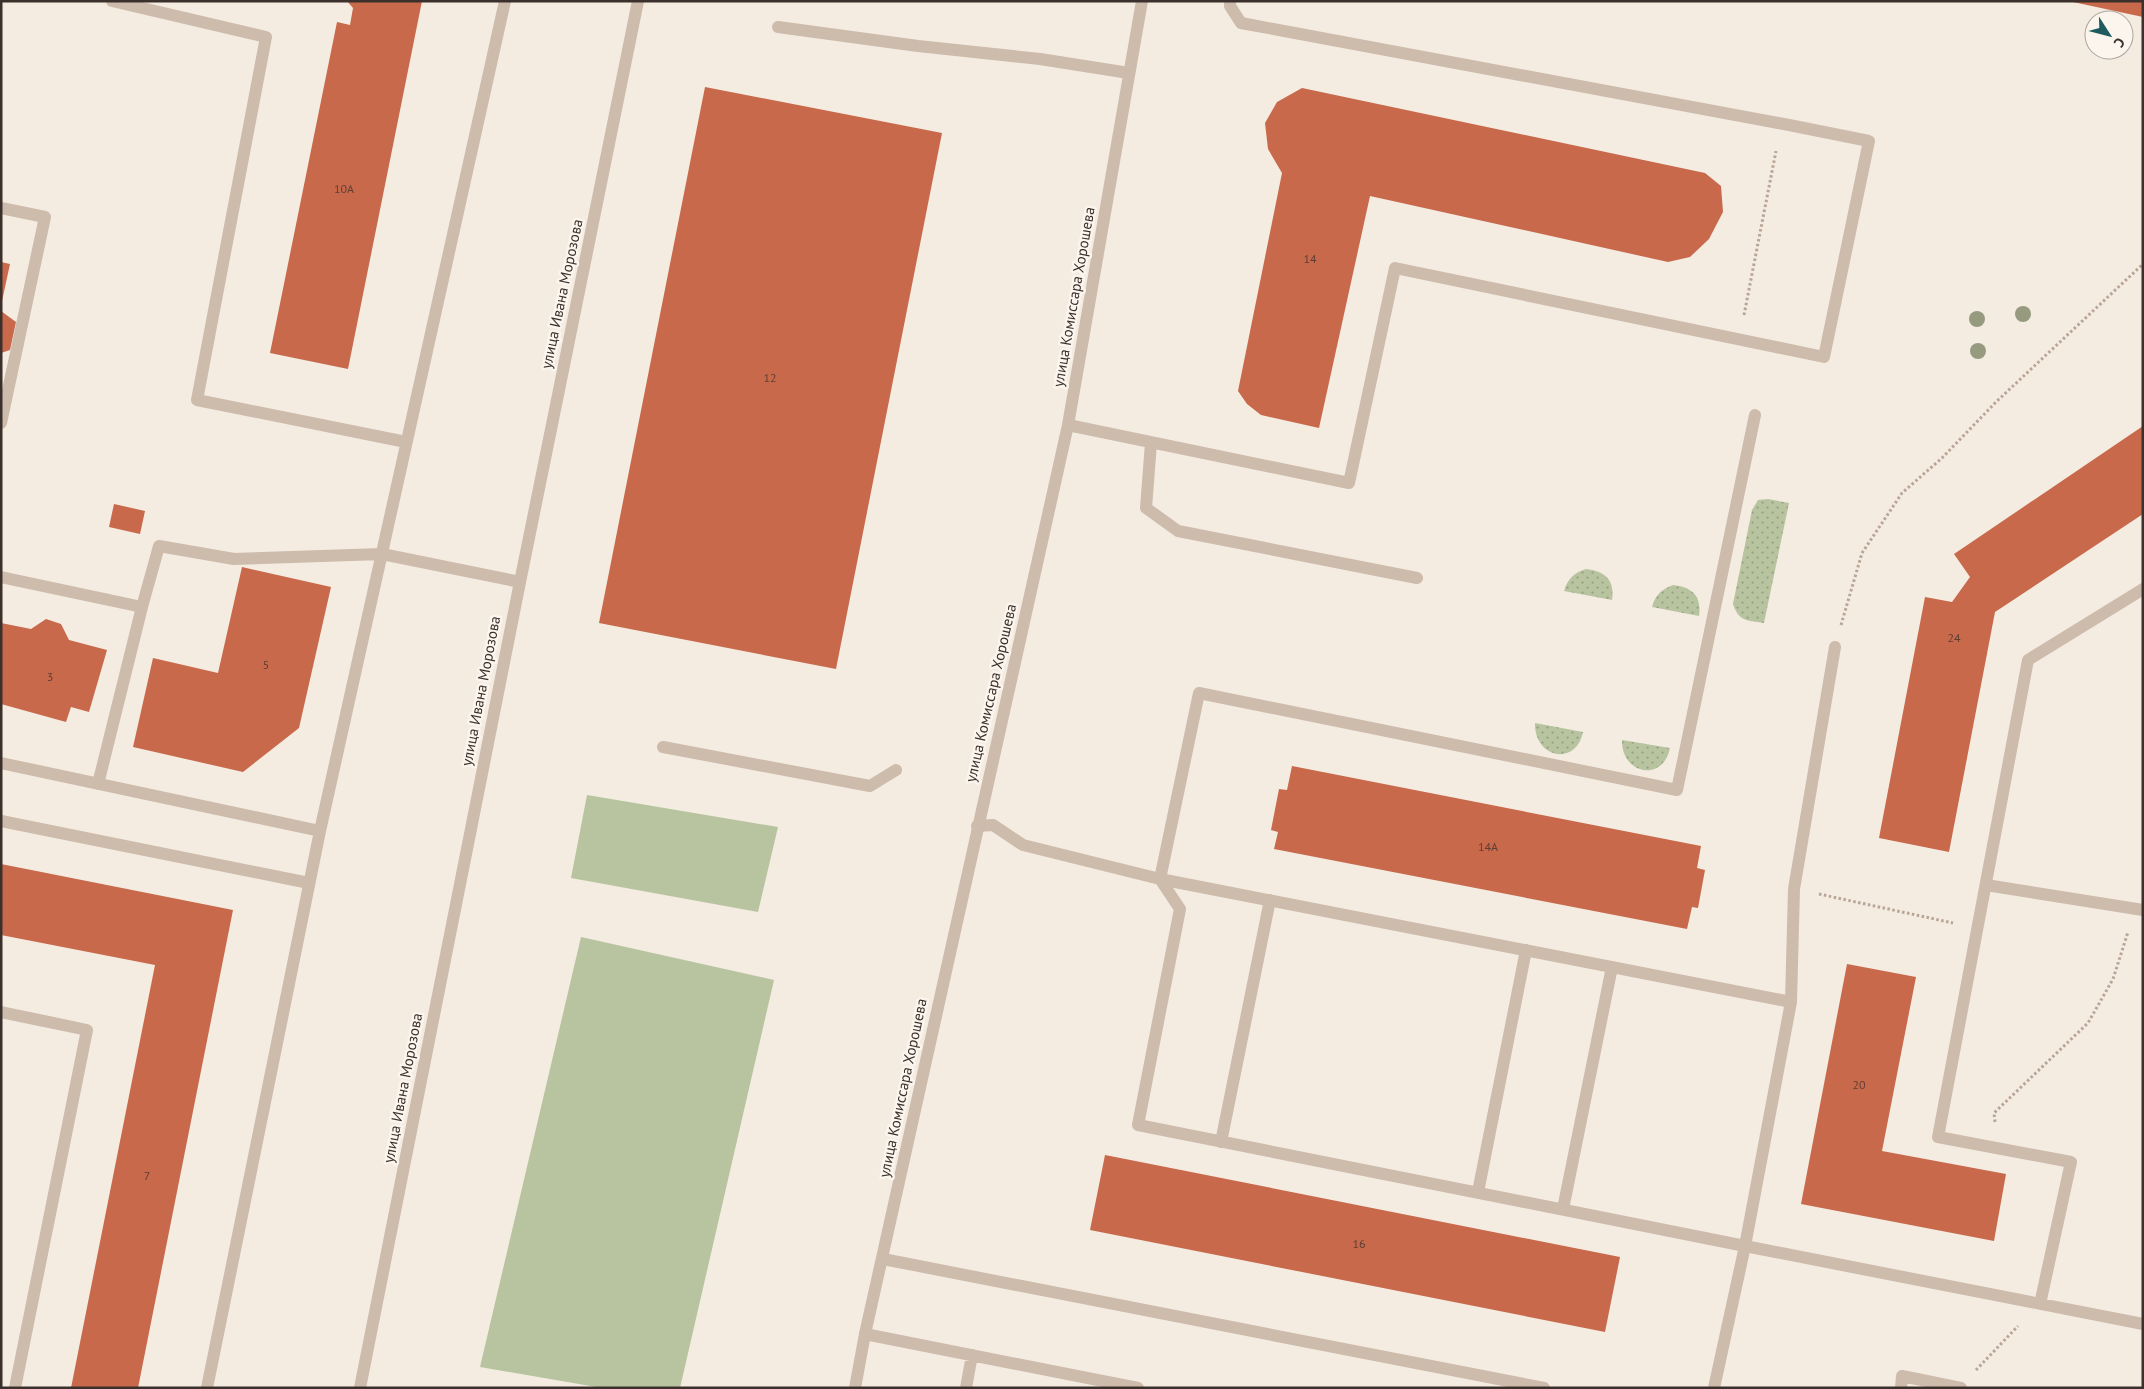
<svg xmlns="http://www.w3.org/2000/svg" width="2144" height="1389" viewBox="0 0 2144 1389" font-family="'PT Sans',sans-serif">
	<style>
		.grass { fill: url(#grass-dots) }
		.garden { fill: #b8c4a0 }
		.building { fill: #c8694b }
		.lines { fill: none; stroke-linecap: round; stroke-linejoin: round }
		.path { stroke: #b9a596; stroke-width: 3; stroke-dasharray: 2.5 2.5; stroke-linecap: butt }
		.lane { stroke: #cdbbac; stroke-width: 12 }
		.street { stroke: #cdbbac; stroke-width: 12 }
		.tree { fill: #969b7f }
		.labels { text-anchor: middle; stroke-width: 5; stroke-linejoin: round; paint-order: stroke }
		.number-label { font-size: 12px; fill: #5e3e33 }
		.street-label { font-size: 15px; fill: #3b302b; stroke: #fbf5ee }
	</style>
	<defs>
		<pattern id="grass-dots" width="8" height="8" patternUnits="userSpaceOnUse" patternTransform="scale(1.25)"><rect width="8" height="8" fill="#b8c4a0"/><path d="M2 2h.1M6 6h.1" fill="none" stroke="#97a083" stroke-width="1.8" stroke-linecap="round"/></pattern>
	</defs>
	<rect width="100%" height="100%" fill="#f4ebe1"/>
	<path class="grass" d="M1768 499 1789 503 1764 623C1747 620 1739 622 1733 604L1752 510 1758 500Z
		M1586 569C1605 571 1615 580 1612 600L1564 591C1568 578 1574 573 1586 569Z
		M1673 585C1692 587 1702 596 1699 616L1652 607C1656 594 1661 590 1673 585Z
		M1535 723 1583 732C1576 767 1534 758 1535 723Z
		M1622 740 1670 748C1663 783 1621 774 1622 740Z"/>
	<path class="garden" d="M587 795 778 827 758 912 571 878Z
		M581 937 774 980 680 1388H602L480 1367Z"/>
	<path class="building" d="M347 1H422L348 369 270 353 337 22 350 25 353 8Z
		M2073 1H2143V17L2073 2Z
		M705 87 942 133 836 669 599 623Z
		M1302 88 1705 173 1721 186 1723 212 1709 239 1690 257 1668 262 1370 196 1319 428 1261 415 1247 404 1238 391 1282 173 1268 149 1265 123 1277 102Z
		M1 262 10 264 2 301H1Z
		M1 311 16 322 10 350 1 353Z
		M2143 426V514L1995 612 1949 852 1879 838 1925 597 1952 602 1970 577 1954 554Z
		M114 504 145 511 140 534 109 527Z
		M242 567 331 587 299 728 243 772 133 747 153 658 218 673Z
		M46 619 61 624 69 640 107 650 89 712 71 707 66 722 1 704V623L31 629Z
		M1292 766 1701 846 1697 868 1705 870 1698 908 1692 907 1687 929 1274 849 1278 832 1271 830 1279 789 1287 790Z
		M1 864 233 910 138 1388H71L155 965 1 935Z
		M1847 964 1916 977 1882 1151 2006 1174 1994 1241 1801 1204Z
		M1105 1155 1620 1257 1605 1332 1090 1230Z"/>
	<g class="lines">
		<path class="path" d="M1744 315 1776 151
			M1841 625 1862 553 1902 493 1942 458 1996 402 2143 264
			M1819 894 1953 923
			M1995 1122 1994 1113 2088 1023 2113 979 2128 932
			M1976 1370 2018 1326"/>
		<path class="lane" d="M112 1 266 37 197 400 406 442
			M778 27 918 46 1040 59 1129 73
			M1 208 45 217 1 423
			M1068 425 1349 483 1395 268 1824 357 1869 141 1789 125 1241 23 1230 6V1
			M1151 443 1146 508 1178 531 1417 578
			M1 577 142 607 159 546 234 559 382 554 520 582
			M663 747 870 786 896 770
			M1 763 320 831
			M98 784 142 607
			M1 821 309 883
			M977 826 993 825 1023 845 1160 879 1199 693 1677 790 1755 415
			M1160 879 1180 909 1138 1125 1745 1246 1791 1002 1794 889 1835 647
			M1160 879 1791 1002
			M1986 885 2143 910
			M1 1012 87 1030 15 1388
			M1221 1142 1270 900
			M1478 1192 1526 950
			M1563 1209 1612 967
			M883 1259 1544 1388
			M2040 1304 2071 1162 1938 1137 2028 660 2143 589
			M865 1334 1138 1388
			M207 1388 320 831 505 1
			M966 1388 972 1355
			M1714 1388 1745 1246 2143 1324
			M1901 1388 1902 1376 1961 1388"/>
		<path class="street" d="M360 1388 520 582 638 1
			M855 1388 865 1334 1068 425 1142 1"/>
	</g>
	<g class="tree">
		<circle cx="2023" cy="314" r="8"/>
		<circle cx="1977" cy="319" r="8"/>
		<circle cx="1978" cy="351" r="8"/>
	</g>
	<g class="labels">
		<g class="number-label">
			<text x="344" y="193">10А</text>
			<text x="1310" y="263">14</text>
			<text x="770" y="382">12</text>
			<text x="1954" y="642">24</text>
			<text x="266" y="669">5</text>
			<text x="50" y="681">3</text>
			<text x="1488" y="851">14А</text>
			<text x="1859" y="1089">20</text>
			<text x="147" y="1180">7</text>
			<text x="1359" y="1248">16</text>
		</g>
		<g class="street-label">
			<text transform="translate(562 294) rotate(-78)" y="5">улица Ивана Морозова</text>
			<text transform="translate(1074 297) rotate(-80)" y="5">улица Комиссара Хорошева</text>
			<text transform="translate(481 691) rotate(-79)" y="5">улица Ивана Морозова</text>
			<text transform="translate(991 693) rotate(-77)" y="5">улица Комиссара Хорошева</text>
			<text transform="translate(403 1088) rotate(-79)" y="5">улица Ивана Морозова</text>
			<text transform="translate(903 1088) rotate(-78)" y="5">улица Комиссара Хорошева</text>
		</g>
	</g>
	<rect width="2144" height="1389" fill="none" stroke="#3b302b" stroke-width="5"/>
	<g transform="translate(2109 35) rotate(126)"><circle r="24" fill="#fbf5ee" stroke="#aea6a0"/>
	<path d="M0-4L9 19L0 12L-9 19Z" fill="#1f5a5e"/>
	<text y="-8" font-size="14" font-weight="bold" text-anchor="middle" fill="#3b302b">С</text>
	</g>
</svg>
